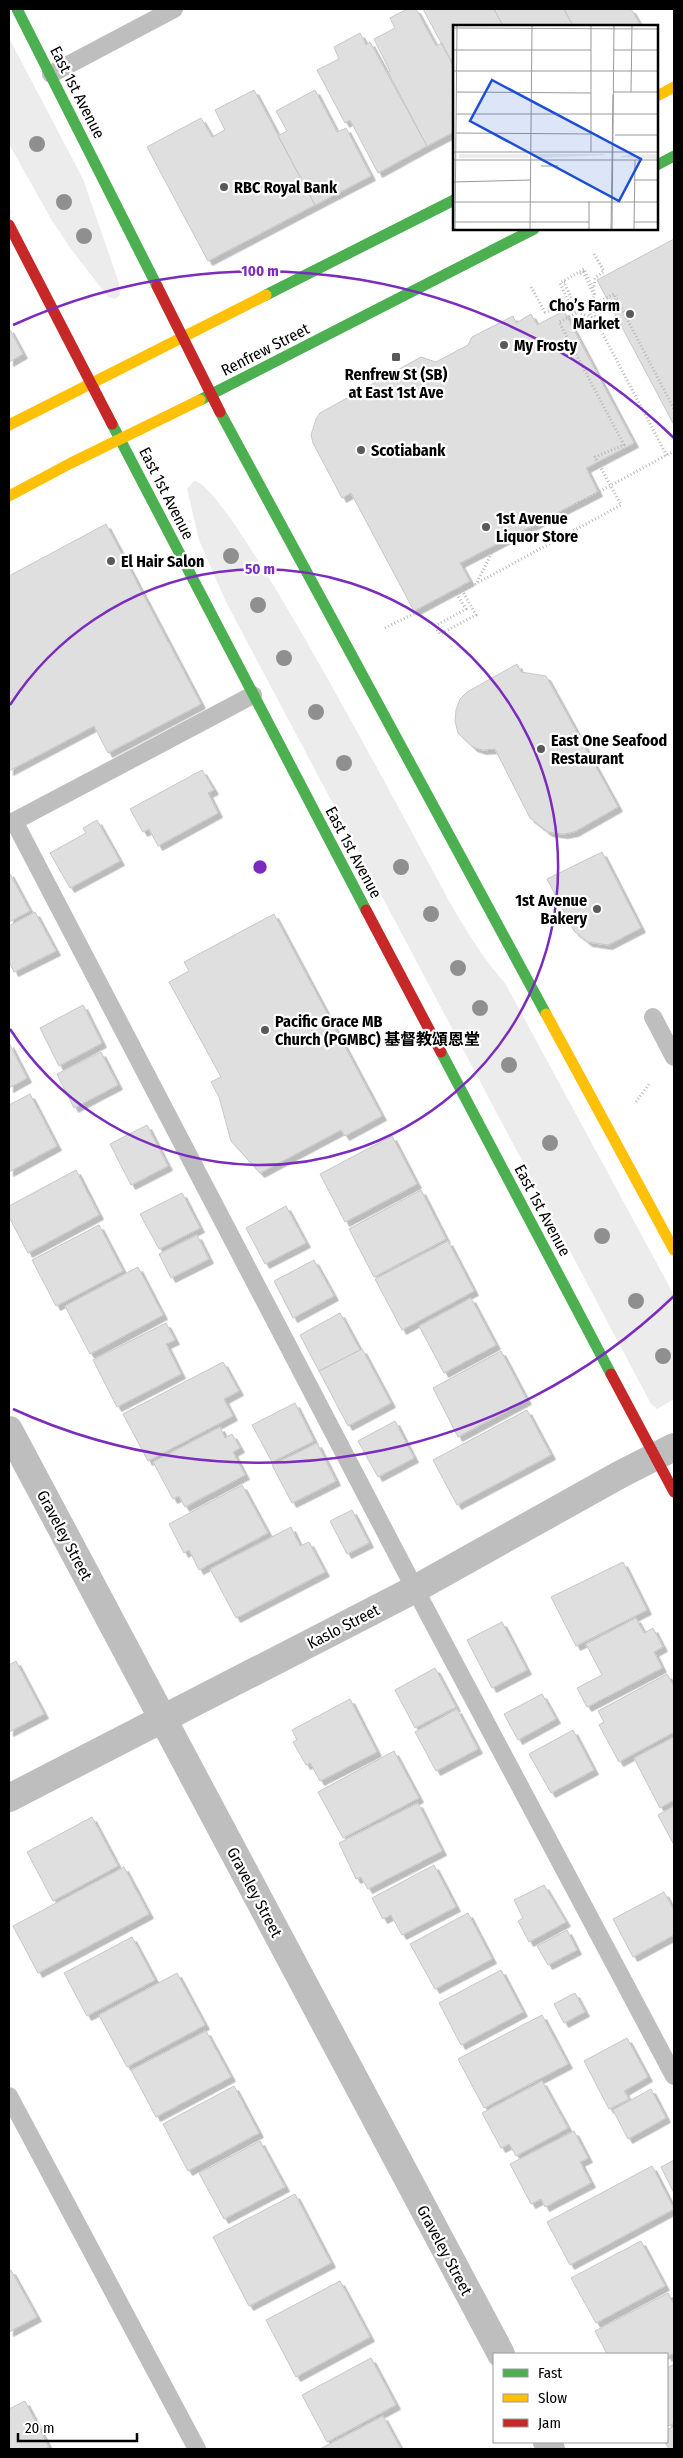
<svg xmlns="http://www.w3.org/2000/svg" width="683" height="2458" viewBox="0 0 683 2458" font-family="'Fira Sans Condensed','Noto Sans SC',sans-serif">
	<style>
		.green { fill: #ececec }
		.building { fill: #dfdfdf; stroke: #c7c7c7; filter: url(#shadow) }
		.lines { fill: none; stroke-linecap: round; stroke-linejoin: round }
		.path { stroke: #b9b9b9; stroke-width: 3; stroke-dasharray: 1 2.5; stroke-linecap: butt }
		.lane { stroke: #bebebe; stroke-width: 18 }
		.street { stroke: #bebebe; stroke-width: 28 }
		.fast { stroke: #4caf50; stroke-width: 11 }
		.slow { stroke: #ffc107; stroke-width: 11 }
		.jam { stroke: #c62828; stroke-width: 11 }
		.tree { fill: #8f8f8f }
		.ring { fill: none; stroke: #7b2cbf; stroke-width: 2.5 }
		.poi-dot { fill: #595959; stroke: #fff; stroke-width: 2 }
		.labels { text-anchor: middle; stroke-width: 4.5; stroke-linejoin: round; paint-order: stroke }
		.street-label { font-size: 16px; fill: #000; stroke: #fff }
		.poi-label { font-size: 16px; font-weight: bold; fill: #000; stroke: #fff; text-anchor: start }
		.inset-road { fill: none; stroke: #999; stroke-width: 1 }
		.view { fill: #1d4ed8; fill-opacity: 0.15; stroke: #1d4ed8; stroke-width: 2.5 }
		.inset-edge { fill: none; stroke: #000; stroke-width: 2.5 }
		.centre { fill: #7b2cbf; stroke: #fff; stroke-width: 2.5 }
		.ring-label { font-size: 15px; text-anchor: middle; font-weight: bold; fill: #7b2cbf; stroke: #fff; stroke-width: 4.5; stroke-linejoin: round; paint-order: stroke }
	</style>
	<defs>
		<filter id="shadow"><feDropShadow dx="4.5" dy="4.5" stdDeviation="0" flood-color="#0004"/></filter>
	</defs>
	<rect width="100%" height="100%" fill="#fff"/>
	<path class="green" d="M9 38 83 179 119 283 120 295 115 299 108 297 71 249 51 219 9 144Z
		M194 481C230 481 428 866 459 918 473 941 487 963 505 983L674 1295V1399L657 1409 651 1404 226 602 199 540 187 489Z"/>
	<path class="building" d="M407 9H416L436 46 442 43 454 67V132L427 146 388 72 390 71 374 39 395 28 390 18Z
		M423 9H494L503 26H454V67Z
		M494 9H564L573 26H503Z
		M564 9H631L641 26H573Z
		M360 33 366 45 370 42 427 146 378 173 350 120 345 123 317 70 339 59 334 47Z
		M254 90 315 205 208 261 147 147 201 118 212 137 225 130 215 110Z
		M315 90 337 132 346 128 371 176 315 205 278 136 287 131 276 111Z
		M674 239V425L597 280Z
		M564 311 634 443 586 468 598 492 460 563 470 581 414 611 351 493 342 498 313 443 311 435 316 419 320 413 421 357 436 362 468 345 472 337 513 316 516 323 531 314 537 325Z
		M9 328 23 354 9 362Z
		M106 524 201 704 108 753 94 726 9 771V576Z
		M517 664 521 672 546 676 618 807 574 832 563 834 548 832 530 818 495 749 482 750 473 747 458 733 455 721 456 710 460 699 467 692Z
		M202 770 214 790 208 793 218 813 158 846 149 829 143 832 130 809Z
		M97 820 120 861 70 888 50 853 86 833 83 828Z
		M602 852 641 928 608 945 588 942 574 931 547 879Z
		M9 872 30 911 9 922Z
		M35 912 56 951 14 972 9 961V926Z
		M274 914 382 1116 345 1136 341 1130 260 1173 231 1141 219 1097 211 1082 221 1077 169 982 189 971 184 962Z
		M83 1005 102 1043 59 1066 40 1028Z
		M9 1043 27 1078 9 1088Z
		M101 1052 118 1085 74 1108 57 1074Z
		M30 1094 57 1146 9 1172V1105Z
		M147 1125 168 1166 131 1185 110 1144Z
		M392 1136 417 1184 345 1222 320 1174Z
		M76 1170 99 1215 28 1253 9 1217V1206Z
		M421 1190 446 1239 374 1277 349 1229Z
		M182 1193 200 1228 159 1249 140 1214Z
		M286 1206 306 1243 265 1264 246 1228Z
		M99 1225 123 1271 56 1306 32 1260Z
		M197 1235 209 1259 171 1278 159 1254Z
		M448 1241 474 1291 402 1330 375 1279Z
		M314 1260 334 1296 293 1318 274 1281Z
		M138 1267 163 1315 90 1354 65 1306Z
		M471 1298 496 1345 444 1373 419 1326Z
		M340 1313 360 1350 319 1371 300 1335Z
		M166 1323 175 1340 166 1344 181 1374 117 1407 93 1360Z
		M362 1349 391 1403 348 1426 319 1371Z
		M501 1351 527 1400 458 1437 433 1388Z
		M223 1362 239 1391 224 1399 233 1416 148 1461 123 1414Z
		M295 1403 314 1441 272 1462 252 1425Z
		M527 1410 551 1455 457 1505 433 1460Z
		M395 1421 414 1458 378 1477 358 1441Z
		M220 1427 225 1438 232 1434 240 1448 233 1452 245 1475 185 1507 179 1496 173 1499 153 1462Z
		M317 1443 336 1481 292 1503 272 1465Z
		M242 1485 268 1533 199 1570 189 1550 184 1553 169 1524Z
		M352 1510 369 1543 347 1554 330 1521Z
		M291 1527 300 1546 309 1542 325 1572 236 1618 210 1569Z
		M623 1562 647 1610 576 1646 551 1597Z
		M636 1618 644 1633 653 1628 663 1647 654 1652 662 1668 587 1707 577 1688 602 1675 586 1644Z
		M502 1622 527 1670 492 1688 467 1640Z
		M16 1661 44 1714 9 1732V1665Z
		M435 1668 456 1707 415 1728 395 1690Z
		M667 1674 674 1686V1732L619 1762 599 1725 604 1722 598 1711Z
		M542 1694 556 1719 518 1740 504 1714Z
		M350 1699 377 1752 320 1781 310 1763 306 1765 293 1742 297 1740 292 1730Z
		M457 1709 478 1749 436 1771 415 1732Z
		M573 1730 594 1770 551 1793 529 1754Z
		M674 1737V1800L660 1808 634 1758Z
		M394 1751 419 1798 343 1838 318 1792Z
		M418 1803 442 1851 368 1889 361 1877 356 1879 339 1843Z
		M674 1806V1845L658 1815Z
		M92 1817 118 1866 53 1901 27 1852Z
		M434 1865 456 1907 402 1935 391 1915 383 1919 372 1898Z
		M124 1867 149 1914 38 1973 13 1926Z
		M544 1885 566 1922 529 1942 518 1921 523 1918 514 1900Z
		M664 1892 674 1910V1935L633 1957 613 1919Z
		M468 1913 492 1959 435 1989 410 1944Z
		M567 1930 577 1950 548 1965 537 1946Z
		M132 1937 155 1980 87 2016 64 1973Z
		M501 1970 523 2012 461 2045 439 2003Z
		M177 1973 205 2025 127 2067 99 2015Z
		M575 1993 585 2012 564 2023 554 2004Z
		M542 2015 568 2064 484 2108 458 2059Z
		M206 2031 231 2077 156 2117 131 2070Z
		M627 2038 648 2077 624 2091 629 2099 609 2109 584 2061Z
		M542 2081 568 2128 516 2156 509 2144 501 2148 482 2113Z
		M234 2086 259 2133 188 2171 163 2124Z
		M651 2089 666 2118 628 2139 613 2110Z
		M574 2131 588 2158 580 2162 591 2183 545 2207 541 2199 531 2204 510 2164Z
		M260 2141 285 2187 224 2219 199 2173Z
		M674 2160V2193L661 2167Z
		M652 2166 674 2209 570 2265 547 2222Z
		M295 2194 331 2263 249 2306 213 2237Z
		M641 2241 665 2286 596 2323 571 2278Z
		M11 2270 37 2317 9 2332V2271Z
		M340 2281 370 2337 296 2377 266 2320Z
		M668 2293 674 2304V2353L667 2357V2354H607L595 2331Z
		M371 2358 396 2405 327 2442 302 2395Z
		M674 2364V2423L667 2427V2368Z
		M25 2401 49 2447 45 2449H9V2409Z
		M383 2416 401 2449H320Z
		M674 2426V2449H669L665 2442H667V2430Z"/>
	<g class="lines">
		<path class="path" d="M594 254 604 271 595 278 594 288
			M580 274 583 272 594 295
			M565 282H564L577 311
			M531 287 545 312 565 307 595 319 667 456
			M584 301 592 318
			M594 305 595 318
			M572 310 560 283 584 269 595 293 589 312
			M477 582 494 549 674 451
			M462 590 476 615 440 634 437 630V625L466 609 457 594 621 505 595 457 624 445 559 322 614 294 674 409
			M385 628 459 591
			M636 1102 650 1083"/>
		<path class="lane" d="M51 74 174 9
			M14 821 415 1589 674 2076
			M9 824 253 695
			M653 1017 674 1057
			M9 2096 197 2449"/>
		<path class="street" d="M9 1430 501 2354
			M9 1798 415 1589 621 1474 674 1447
			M547 2442 551 2449"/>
		<path class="fast" d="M17 9 157 286
			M657 165 674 156
			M266 295 454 200
			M200 400 534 229
			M220 412 546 1014
			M112 424 366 910
			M441 1052 611 1374"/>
		<path class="slow" d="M657 96 674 87
			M9 425 266 295
			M9 496 71 463 200 400
			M546 1014 674 1250"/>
		<path class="jam" d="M9 225 112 424
			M157 286 220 412
			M366 910 441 1052
			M611 1374 674 1492"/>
	</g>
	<g class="tree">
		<circle cx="37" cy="144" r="8"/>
		<circle cx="64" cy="202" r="8"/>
		<circle cx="84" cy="236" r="8"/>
		<circle cx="231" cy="556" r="8"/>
		<circle cx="258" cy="605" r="8"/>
		<circle cx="284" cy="658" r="8"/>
		<circle cx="316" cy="712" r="8"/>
		<circle cx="344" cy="763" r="8"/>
		<circle cx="401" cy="867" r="8"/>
		<circle cx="431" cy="914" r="8"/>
		<circle cx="458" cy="968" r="8"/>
		<circle cx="480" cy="1008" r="8"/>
		<circle cx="509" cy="1065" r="8"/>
		<circle cx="550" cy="1143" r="8"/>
		<circle cx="602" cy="1236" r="8"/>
		<circle cx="636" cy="1301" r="8"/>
		<circle cx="663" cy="1356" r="8"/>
	</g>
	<g class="ring">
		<path d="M10 705A298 298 0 1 1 10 1029"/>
		<path d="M674 1296A596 596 0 0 1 13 1409M13 325A596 596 0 0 1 674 438"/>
	</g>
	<g class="poi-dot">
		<circle cx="224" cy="187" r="5"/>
		<circle cx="630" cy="314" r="5"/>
		<circle cx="504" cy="345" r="5"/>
		<rect x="391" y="352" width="10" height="10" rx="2.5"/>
		<circle cx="361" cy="450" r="5"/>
		<circle cx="486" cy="527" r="5"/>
		<circle cx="111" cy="561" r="5"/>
		<circle cx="541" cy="749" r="5"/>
		<circle cx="597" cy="909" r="5"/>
		<circle cx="265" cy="1030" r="5"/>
	</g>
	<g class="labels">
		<g class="street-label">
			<text transform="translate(78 92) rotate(63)" y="6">East 1st Avenue</text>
			<text transform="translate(265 349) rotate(-27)" y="6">Renfrew Street</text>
			<text transform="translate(167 493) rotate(63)" y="6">East 1st Avenue</text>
			<text transform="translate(354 852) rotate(62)" y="6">East 1st Avenue</text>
			<text transform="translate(543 1210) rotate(62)" y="6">East 1st Avenue</text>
			<text transform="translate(65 1535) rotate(62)" y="6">Graveley Street</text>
			<text transform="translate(343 1626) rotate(-27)" y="6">Kaslo Street</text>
			<text transform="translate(255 1892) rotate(62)" y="6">Graveley Street</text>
			<text transform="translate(445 2250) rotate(62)" y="6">Graveley Street</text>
		</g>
		<g class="poi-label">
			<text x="234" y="193">RBC Royal Bank</text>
			<text x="620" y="311" text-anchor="end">Cho’s Farm<tspan x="620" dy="18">Market</tspan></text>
			<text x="514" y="351">My Frosty</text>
			<text x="396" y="380" text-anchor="middle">Renfrew St (SB)<tspan x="396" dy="18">at East 1st Ave</tspan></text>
			<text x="371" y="456">Scotiabank</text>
			<text x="496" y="524">1st Avenue<tspan x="496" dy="18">Liquor Store</tspan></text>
			<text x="121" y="567">El Hair Salon</text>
			<text x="551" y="746">East One Seafood<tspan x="551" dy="18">Restaurant</tspan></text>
			<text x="587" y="906" text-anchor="end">1st Avenue<tspan x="587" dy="18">Bakery</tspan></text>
			<text x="275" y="1027">Pacific Grace MB<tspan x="275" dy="18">Church (PGMBC) 基督教頌恩堂</tspan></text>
		</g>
	</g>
	<g transform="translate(453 25)">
		<rect width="205" height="205" fill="#fff"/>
		<path d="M6 129H75V133H6ZM81 129H149L153 130 86 133ZM205 129V134L166 132 173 130Z" fill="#ececec"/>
		<path class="inset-road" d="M0 3 205 4M0 25H138M161 25H205M0 46H205M4 67 138 68M160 67H205M178 67 179 0M3 89H205M3 108 138 109M162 110H205M0 127H205M138 127V0M0 135H205M88 141H105M182 155H205M0 157 78 155M0 177H205M2 197H136M181 197H205M2 205 4 0M77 205 79 0M136 205V176M158 205 160 70M159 205 161 0M181 205 182 135"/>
		<path class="view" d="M39 55 188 134 166 176 17 96Z"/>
		<rect width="205" height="205" class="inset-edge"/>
	</g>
	<circle cx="260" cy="867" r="8" class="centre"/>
	<g class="ring-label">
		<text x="260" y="276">100 m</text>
		<text x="260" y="574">50 m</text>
	</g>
	<rect width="683" height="2458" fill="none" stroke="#000000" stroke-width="20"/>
	<rect x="493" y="2353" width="175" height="90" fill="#ffffff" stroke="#999999"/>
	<rect x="503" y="2369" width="25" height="8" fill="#4caf50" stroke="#999999"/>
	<text x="538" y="2378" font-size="15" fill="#000000">Fast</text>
	<rect x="503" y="2394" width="25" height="8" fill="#ffc107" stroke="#999999"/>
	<text x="538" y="2403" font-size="15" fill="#000000">Slow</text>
	<rect x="503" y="2419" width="25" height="8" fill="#c62828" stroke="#999999"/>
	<text x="538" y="2428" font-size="15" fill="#000000">Jam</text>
	<path d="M18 2433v8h119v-8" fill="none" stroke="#000000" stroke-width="2.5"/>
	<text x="25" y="2433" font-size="15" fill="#000000" stroke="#ffffff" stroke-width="4" paint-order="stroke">20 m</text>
</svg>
